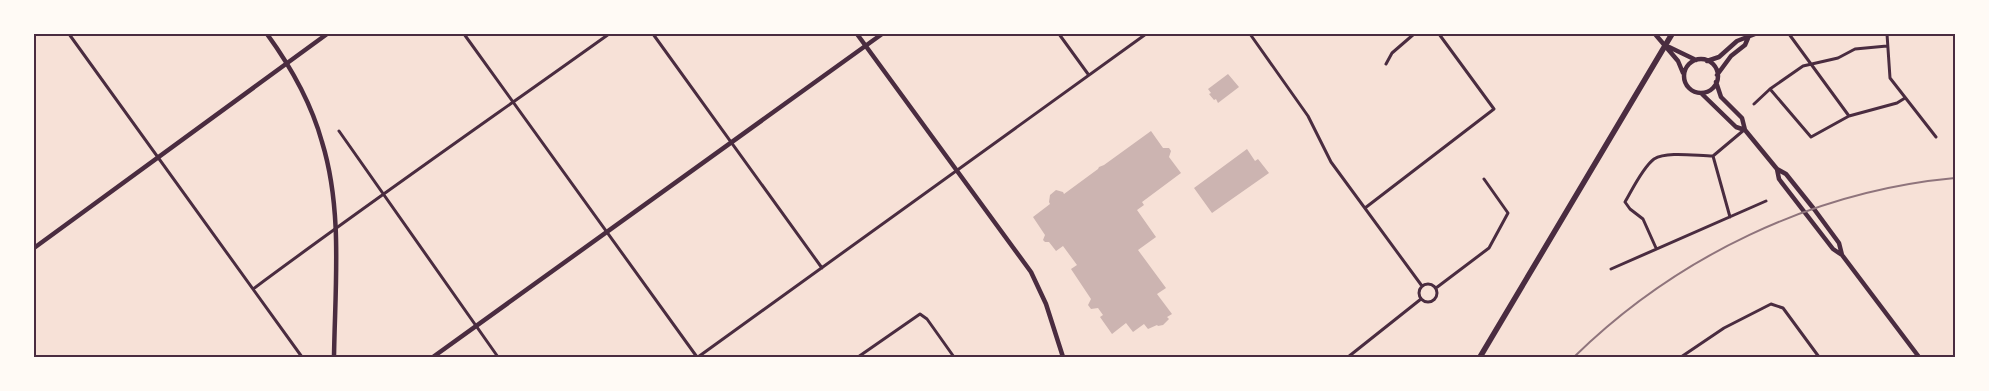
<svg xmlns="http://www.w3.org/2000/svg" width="1989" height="391" viewBox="0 0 1989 391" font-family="'Space Grotesk',sans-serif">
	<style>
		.building { fill: #ccb4b1 }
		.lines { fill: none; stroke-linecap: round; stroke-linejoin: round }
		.minor { stroke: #4a2c40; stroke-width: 3 }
		.tertiary { stroke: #4a2c40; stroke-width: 4.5 }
		.secondary { stroke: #4a2c40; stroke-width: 4.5 }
		.trunk { stroke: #4a2c40; stroke-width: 5.5 }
		.rail { stroke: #8f747c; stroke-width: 2 }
		.neatline { fill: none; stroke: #4a2c40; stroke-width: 2 }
	</style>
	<rect width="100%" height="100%" fill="#f7e1d7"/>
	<path class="building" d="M1228 74 1239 87 1218 103 1216 99 1214 100 1209 94 1211 93 1208 89Z
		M1151 131 1163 148H1169L1171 151 1169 157 1181 173 1142 202 1144 205 1137 210 1156 237 1138 250 1166 288 1157 294 1172 314 1167 317 1169 319 1163 325 1158 326 1157 325 1148 329 1144 324 1133 332 1126 323 1112 334 1100 317 1103 315 1098 308 1091 309 1088 305 1091 299 1071 269 1077 265 1063 246 1056 251 1049 242H1045L1043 240 1045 235 1033 217 1050 204 1049 202 1050 195 1056 190 1063 192 1064 194 1098 169 1099 167 1104 165Z
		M1247 149 1255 161 1258 159 1269 173 1212 213 1194 188Z"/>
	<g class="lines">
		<path class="minor" d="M69 34 302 357
			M464 34 697 357
			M653 34 822 268
			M1059 34 1088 74
			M1250 34 1308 116 1331 162 1422 286
			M1789 34 1849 116
			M1887 34 1890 78 1936 137
			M1386 64 1392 53 1414 34
			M1770 89 1811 137 1849 116 1897 103 1905 98
			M1754 104 1770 89 1803 66 1838 58 1855 49 1887 46
			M339 131 498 357
			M1713 156 1730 217
			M1365 208 1494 109 1439 34
			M1656 248 1643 219 1630 209 1625 202C1632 190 1643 167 1654 159 1667 151 1697 156 1713 156L1744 130
			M1611 269 1766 201
			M1419 293a9 9 0 1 1 18 0a9 9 0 1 1-18 0Z
			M1436 288 1489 248 1508 213 1484 179
			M253 289C370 202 490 119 609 34
			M698 357 1146 34
			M858 357 920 314 927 319 954 357
			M1348 357 1421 299
			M1681 357 1724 328 1771 304 1783 308 1819 357"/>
		<path class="tertiary" d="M34 248 327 34
			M433 357 882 34"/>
		<path class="secondary" d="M267 34C291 67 311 102 322 142 343 210 335 286 334 357
			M857 34 1031 272 1046 304 1063 357
			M1655 34 1678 61 1683 73
			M1669 47 1696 60
			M1684 76a17 17 0 1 1 34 0a17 17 0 1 1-34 0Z
			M1707 61 1719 57 1737 41 1755 34
			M1717 75 1731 56 1745 45 1748 38
			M1716 82 1721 97 1742 118 1745 130 1777 169 1786 174 1814 209 1839 243 1842 255
			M1702 94 1736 127 1745 130
			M1777 169 1779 179 1833 249 1842 255 1919 357"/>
		<path class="trunk" d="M1480 357 1672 34"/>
		<path class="rail" d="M1574 357C1676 257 1813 191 1955 178"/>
	</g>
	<rect width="1989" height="391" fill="none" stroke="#fffaf5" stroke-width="70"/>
	<rect x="35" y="35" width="1919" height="321" class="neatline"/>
</svg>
